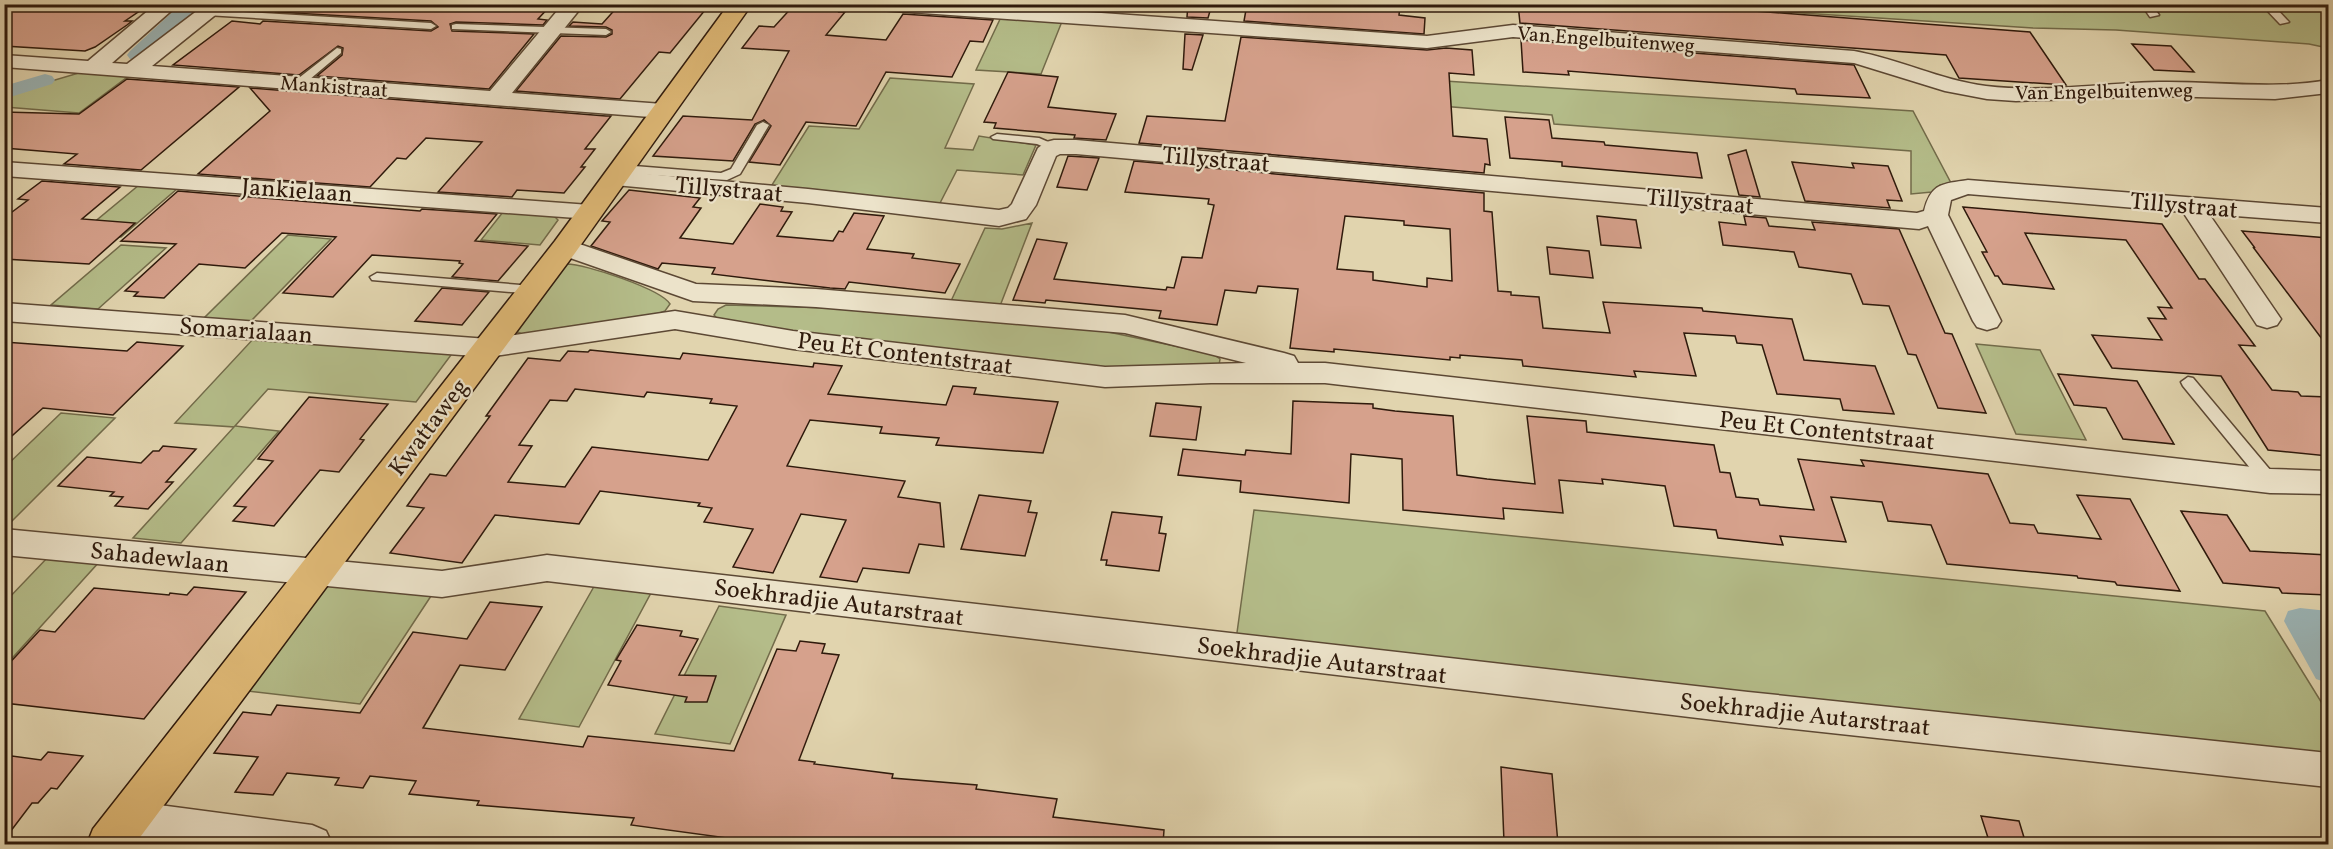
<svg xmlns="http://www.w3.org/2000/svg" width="2333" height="849" viewBox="0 0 2333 849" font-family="Vollkorn,serif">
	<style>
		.green { fill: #b4bc89; stroke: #726b4a; stroke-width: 1.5 }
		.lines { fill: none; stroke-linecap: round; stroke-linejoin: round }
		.canal { fill: #9bb5b7; fill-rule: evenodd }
		.building { fill: #d6a18c; stroke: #2f1a0c; stroke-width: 1.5; fill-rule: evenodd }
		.service-casing { stroke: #5c4834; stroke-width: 3 }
		.minor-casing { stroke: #5c4834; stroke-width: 3 }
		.primary-casing { stroke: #2f1a0c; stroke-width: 3 }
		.service { fill: #ece3ca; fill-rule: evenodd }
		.minor { fill: #ece3ca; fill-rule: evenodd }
		.primary { fill: #e0ba77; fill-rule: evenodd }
		.labels { text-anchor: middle; stroke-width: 4.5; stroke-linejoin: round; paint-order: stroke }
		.far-street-label { font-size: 20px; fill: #2f1a0c; stroke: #ece3ca }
		.street-label { font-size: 24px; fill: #2f1a0c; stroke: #ece3ca }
	</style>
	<rect width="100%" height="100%" fill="#e1d4ae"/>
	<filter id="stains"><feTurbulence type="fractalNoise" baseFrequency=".00333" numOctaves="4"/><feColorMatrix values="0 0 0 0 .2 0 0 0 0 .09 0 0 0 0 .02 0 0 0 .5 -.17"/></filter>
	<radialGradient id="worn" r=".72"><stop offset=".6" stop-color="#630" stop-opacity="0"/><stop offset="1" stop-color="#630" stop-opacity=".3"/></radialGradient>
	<path class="green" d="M1679 5H2328V48L2309 44 2116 30 2033 28Z
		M1002 15 1063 19 1041 74 976 70Z
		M82 72 130 75 79 113 5 107 4 95Z
		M890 78 974 84 945 148 973 150 979 136 1036 145 1023 175 957 170 939 205 770 188 809 126 859 129Z
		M1429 80 1913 111 1951 183 1940 185 1932 192 1911 194V151L1554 124 1552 115 1429 105Z
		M139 185 178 188 121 237 80 234Z
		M503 212 554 216 558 220 540 245 481 240Z
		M1032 223 1000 306 951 301 985 228 1002 229Z
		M288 235 331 239 248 324 202 320Z
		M121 245 166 248 98 309 51 305Z
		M567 264C585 264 661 289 670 304L665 311 657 314 522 334 513 330Z
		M726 305 862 309 1099 330 1213 354 1220 359 1219 365 1114 370 882 345 719 321 714 315 718 309Z
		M256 336 445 352 451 355 416 402 268 389 235 426 279 431 181 543 133 538 234 427 175 423Z
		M1976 344 2040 350 2086 440 2016 434Z
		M61 413 115 418 5 528V467Z
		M1254 510 2265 611 2328 713V766L1235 647Z
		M49 556 100 561 5 666V602Z
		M596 583 652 591 579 727 519 719Z
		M330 585 431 596 360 704 247 691 320 590Z
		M719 606 786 615 730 744 655 734Z"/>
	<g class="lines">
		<path class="canal" d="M181 4H202L144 59H130L127 55 130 51Z
			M45 74 52 76 55 80 52 84 4 99V86Z
			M2300 608 2328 611V683L2316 679 2284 621 2288 611Z"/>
	</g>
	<path class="building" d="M41 4H134L131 7 144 8 125 21H132L127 25 95 47 85 51 4 46V6L41 8Z
		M285 4H552L538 19 547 20 543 25 456 22 450 24 452 31 534 34 489 89 317 76 342 55 343 48 338 46 299 75 173 65 232 21 260 24 263 21 431 31 438 27 431 21 276 12Z
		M620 4H710L670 53 659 52 620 99 516 91 561 36 606 37 612 34V30L606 27 569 26 573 22 602 24Z
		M1188 4H1212L1208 18 1187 17Z
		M1247 4 1400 6 1399 15 1425 18 1424 34 1244 21Z
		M1518 4H1562L1636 11 1634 4H1663L2030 32 2066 85 1959 78 1946 55 1520 23Z
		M794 5 841 9 839 12H845L826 35 886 40 903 14 993 20 983 42 970 41 952 77 886 72 856 126 806 122 780 165 749 162 771 126 764 120 755 124 733 161 653 156 683 116 752 120 789 51 742 48 759 26 774 27Z
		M1185 34 1203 35 1192 70 1183 69Z
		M1241 37 1427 50 1446 48 1472 50 1474 75 1449 73 1453 136 1487 139 1490 165 1485 164 1484 173 1139 143 1147 116 1225 121Z
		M1521 40 1854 65 1870 98 1797 94 1795 89 1568 71 1569 75 1523 72Z
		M2132 44 2171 46 2194 72 2154 70Z
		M1008 72 1058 77 1048 107 1116 114 1106 140 1074 138 1075 135 994 128 996 123 984 122Z
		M127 79 239 87 141 170 64 164 77 154 4 148V112L79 114Z
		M250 88 606 116H611L585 149H595L581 167H585L564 193 517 190 512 197 438 192 482 142 426 138 406 159 397 158 370 187 198 174 270 111Z
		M1505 117 1549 120 1552 138 1604 142 1605 145 1697 153 1702 178 1562 166V162L1510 158Z
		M1746 150 1760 197 1739 195 1728 155Z
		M1068 156 1099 158 1087 190 1057 187Z
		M1134 161 1484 193V211L1492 212 1498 291 1511 292V295L1539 297 1543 328 1610 333 1603 302 1702 308 1703 311 1792 319 1804 360 1875 366 1894 414 1843 410 1840 399 1777 394 1762 345 1737 343 1735 336 1684 333 1696 376 1634 371 1636 377 1523 366 1522 360 1460 355V358L1450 357V360L1334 349V352L1290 348 1298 289 1258 286 1256 293 1225 290 1217 325 1159 318 1161 311 1046 300 1045 303 1013 300 1037 239 1067 243 1054 279 1166 290 1167 287 1174 288 1182 257 1202 258 1214 205 1208 204 1209 199 1125 192ZM1345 216 1404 221V225L1450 229 1452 281 1427 278V287L1373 280V272L1337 269Z
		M1792 162 1854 168 1852 163 1888 166 1902 201 1887 200 1890 208 1805 201Z
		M42 181 120 187 82 219 135 223 89 264 4 259V218L28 200 18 199Z
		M629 190 700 198 693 207 701 208 680 238 733 244 760 204 783 207 781 211 792 212 777 236 833 241 839 231 843 232 854 213 884 216 867 249 914 254 912 258 960 264 945 293 849 282 845 289 830 288 712 274 715 268 662 263 658 269 591 246 610 222 602 221Z
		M178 191 420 211 422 209 497 214 475 241 528 246 498 281 452 277 463 264 459 263 460 261 372 255 333 297 283 293 336 237 282 233 245 268 199 264 164 298 134 296 138 292 125 291 176 244 121 241Z
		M1963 207 2162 224 2199 279H2205L2255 346 2239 345 2272 390 2298 392 2301 396 2328 397V456L2268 450 2221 376 2112 368 2092 335 2162 340 2148 318 2166 319 2158 307 2172 308 2126 240 2025 233 2054 289 2003 284 1998 276H1995L1982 252H1987Z
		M1597 216 1636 220 1641 248 1601 245Z
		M1744 216 1766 218 1769 226 1815 230 1812 222 1899 229 1945 333 1952 334 1986 413 1938 408 1916 355 1908 354 1889 306 1863 304 1851 274 1799 267 1794 252 1723 245 1719 222 1746 225Z
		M2242 231 2328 238V347L2253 247 2255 248Z
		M1547 247 1589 251 1593 278 1550 274Z
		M442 288 489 292 462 325 415 321Z
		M4 342 127 351 137 342 183 346 113 415 43 408 4 443Z
		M590 350 680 359 683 353 813 367 814 363 842 366 828 394 946 405 953 386 976 388 974 394 1058 402 1043 453 936 445 939 438 880 433 882 427 810 420 787 466 905 481 898 497 940 503 944 547 919 544 909 573 863 568 857 582 820 577 846 520 801 514 773 573 733 567 753 529 704 522 712 508 698 506 700 503 600 491 579 524 495 515 462 563 390 553 424 508 407 506 430 474 446 476 490 416H486L528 358 560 361 568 351 588 352ZM575 389 644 397 647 392 712 399 710 403 737 406 708 460 592 447 565 487 508 482 532 446 519 445 550 400 567 401Z
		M2058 374 2137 381 2174 444 2123 439 2106 408 2074 405Z
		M309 397 388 404 360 439 364 440 339 472 320 470 274 526 233 521 246 507 234 506 273 461 258 459Z
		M1293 401 1373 404V408L1395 411 1453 416 1457 475 1487 479 1535 484 1527 416 1586 421 1587 432 1714 445 1720 472 1730 473 1736 497 1758 499 1760 505 1814 510 1798 459 1864 466 1861 460 1988 474 2010 523 2034 525 2038 533 2101 539 2077 495 2130 499 2180 591 2117 585 2115 582 2078 578 2077 576 1947 564 1931 525 1888 521 1882 502 1831 497 1846 542 1780 536 1783 545 1718 538 1716 530 1674 526 1665 486 1602 479 1603 484 1559 480 1563 513 1503 508 1504 519 1403 510 1402 459 1351 454 1349 503 1240 492 1241 481 1178 475 1183 449 1245 455 1246 450 1291 454Z
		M1156 403 1201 407 1196 440 1150 436Z
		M163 446 196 449 166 482H173L148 509 115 506 123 497 110 496 114 492 58 486 87 457 141 463 153 451H159Z
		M979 495 1031 501 1028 512 1037 513 1025 556 961 549Z
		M2181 511 2227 515 2250 551 2328 555V595L2282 593 2279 588 2223 583Z
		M1112 512 1162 517 1159 533 1166 534 1159 571 1106 565 1107 560H1101Z
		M194 587 246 592 144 719 4 703V669L40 630 55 632 94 588 169 595 170 593 187 595Z
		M490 602 542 607 505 670 460 665 423 728 583 747 588 736 734 751 777 649 796 651 800 641 825 644 822 653 839 655 799 760 815 762 814 764 893 774 892 778 977 785 976 789 1057 799 1053 817 1164 830 1163 844H771L631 825 634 818 477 805 479 801 409 794 416 781 370 776 363 788 335 785 339 778 287 773 273 795 235 792 258 757 214 753 243 712 271 715 277 705 360 713 413 632 467 639Z
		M637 625 682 631 680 636 698 639 679 675 716 676 707 702H685L687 697 608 685 621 661 616 660Z
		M48 752 83 756 57 789 51 788 38 803H32L4 840V765L12 756 41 760Z
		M1501 767 1552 774 1558 844 1504 842Z
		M1981 816 2019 821 2026 844H1990Z"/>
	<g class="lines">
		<defs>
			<path id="service" d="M2141 4H2151L2159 15 2150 17Z
				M2261 4H2272L2289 22 2280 24Z
				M210 10 431 23 436 26 431 29 206 15 205 13Z
				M456 24 606 29 611 32 606 35 452 29V25Z
				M337 48 341 49V53L303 85H295V81Z
				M763 122 769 125 740 174 727 180 622 173 616 169 622 165 721 173 731 169 757 125Z
				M997 134 1039 138 1060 147 1054 151 1037 144 993 139 991 137Z
				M2328 186V198L2322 194 2324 187Z
				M377 273 533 286 540 290 533 294 372 280 370 277Z
				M2188 377 2193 378 2276 477 2278 481 2276 485H2264L2183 386 2181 382Z"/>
			<path id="minor" d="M156 4H179L112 63 127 64 206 4H229L152 66 490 91 563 4H584L512 93 663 104 671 106 674 111 671 116 663 118 4 67V55L88 61Z
				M869 4H974L1427 36 1513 25 1854 51C1899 59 1940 80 1986 86 2044 93 2102 83 2159 82 2216 81 2272 90 2328 80V93L2275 99 2158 96 2016 101 1987 99 1945 91 1854 63 1513 37 1427 48 879 10 872 8Z
				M1054 140H1076L1917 213 1924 211C1931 183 1942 184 1968 180L2328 208V223L2209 214 2281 319 2277 325 2267 328 2257 325 2183 212 1968 194 1951 200 1948 215 2001 321 1997 327 1987 330 1977 327 1973 321 1928 226 1919 229 1076 154H1060L1056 156 1036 205 1026 219 999 226 808 203 615 185 606 183 603 178 606 173 615 171 808 189 999 210 1008 208 1012 204 1038 148 1046 142Z
				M4 162 590 205 599 207 602 212 599 217 590 219 4 176Z
				M565 239 696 284 816 289 1125 315 1284 353 1294 356 1298 363H1325L2270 469 2328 471V494L2270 493 1325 383H1211L1105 387 793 349 675 329 488 357 4 321V303L488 339 675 311 793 331 1105 367 1246 363 1125 333 816 307 693 301 556 253 552 247 556 241Z
				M4 529 442 571 547 555 1748 692 2328 753V787L1748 724 547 581 442 597 4 555Z
				M129 801 312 825 326 831 332 844H181L129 837 115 832 109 819 115 806Z"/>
			<path id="primary" d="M729 4H752L575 253 135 844H87L93 829 555 241Z"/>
		</defs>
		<use href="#service" class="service-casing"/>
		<use href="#minor" class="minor-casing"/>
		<use href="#primary" class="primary-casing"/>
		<use href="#service" class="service"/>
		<use href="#minor" class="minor"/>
		<use href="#primary" class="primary"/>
	</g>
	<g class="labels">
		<g class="far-street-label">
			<text transform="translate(1606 39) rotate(4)" y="7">Van Engelbuitenweg</text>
			<text transform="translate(334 86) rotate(4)" y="7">Mankistraat</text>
			<text transform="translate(2104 91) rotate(-1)" y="7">Van Engelbuitenweg</text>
		</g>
		<g class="street-label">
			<text transform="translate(1216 159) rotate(5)" y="8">Tillystraat</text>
			<text transform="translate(729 189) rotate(5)" y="8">Tillystraat</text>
			<text transform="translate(297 190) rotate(4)" y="8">Jankielaan</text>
			<text transform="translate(1700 201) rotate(5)" y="8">Tillystraat</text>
			<text transform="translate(2184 205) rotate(5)" y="8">Tillystraat</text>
			<text transform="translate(246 330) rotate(4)" y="8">Somarialaan</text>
			<text transform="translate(905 353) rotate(7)" y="8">Peu Et Contentstraat</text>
			<text transform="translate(428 427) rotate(-53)" y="8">Kwattaweg</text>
			<text transform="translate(1827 430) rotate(6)" y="8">Peu Et Contentstraat</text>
			<text transform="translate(160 557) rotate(6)" y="8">Sahadewlaan</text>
			<text transform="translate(839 602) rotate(7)" y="8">Soekhradjie Autarstraat</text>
			<text transform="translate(1322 660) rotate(7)" y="8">Soekhradjie Autarstraat</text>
			<text transform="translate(1805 714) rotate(6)" y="8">Soekhradjie Autarstraat</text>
		</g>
	</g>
	<rect width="2333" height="849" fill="none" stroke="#e1d4ae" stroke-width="24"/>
	<rect x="6" y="6" width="2321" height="837" fill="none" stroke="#2f1a0c" stroke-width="3"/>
	<rect x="12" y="12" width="2309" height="825" fill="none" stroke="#2f1a0c" stroke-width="1.5"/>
	<rect width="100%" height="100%" filter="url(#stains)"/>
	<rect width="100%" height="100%" fill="url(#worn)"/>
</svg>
